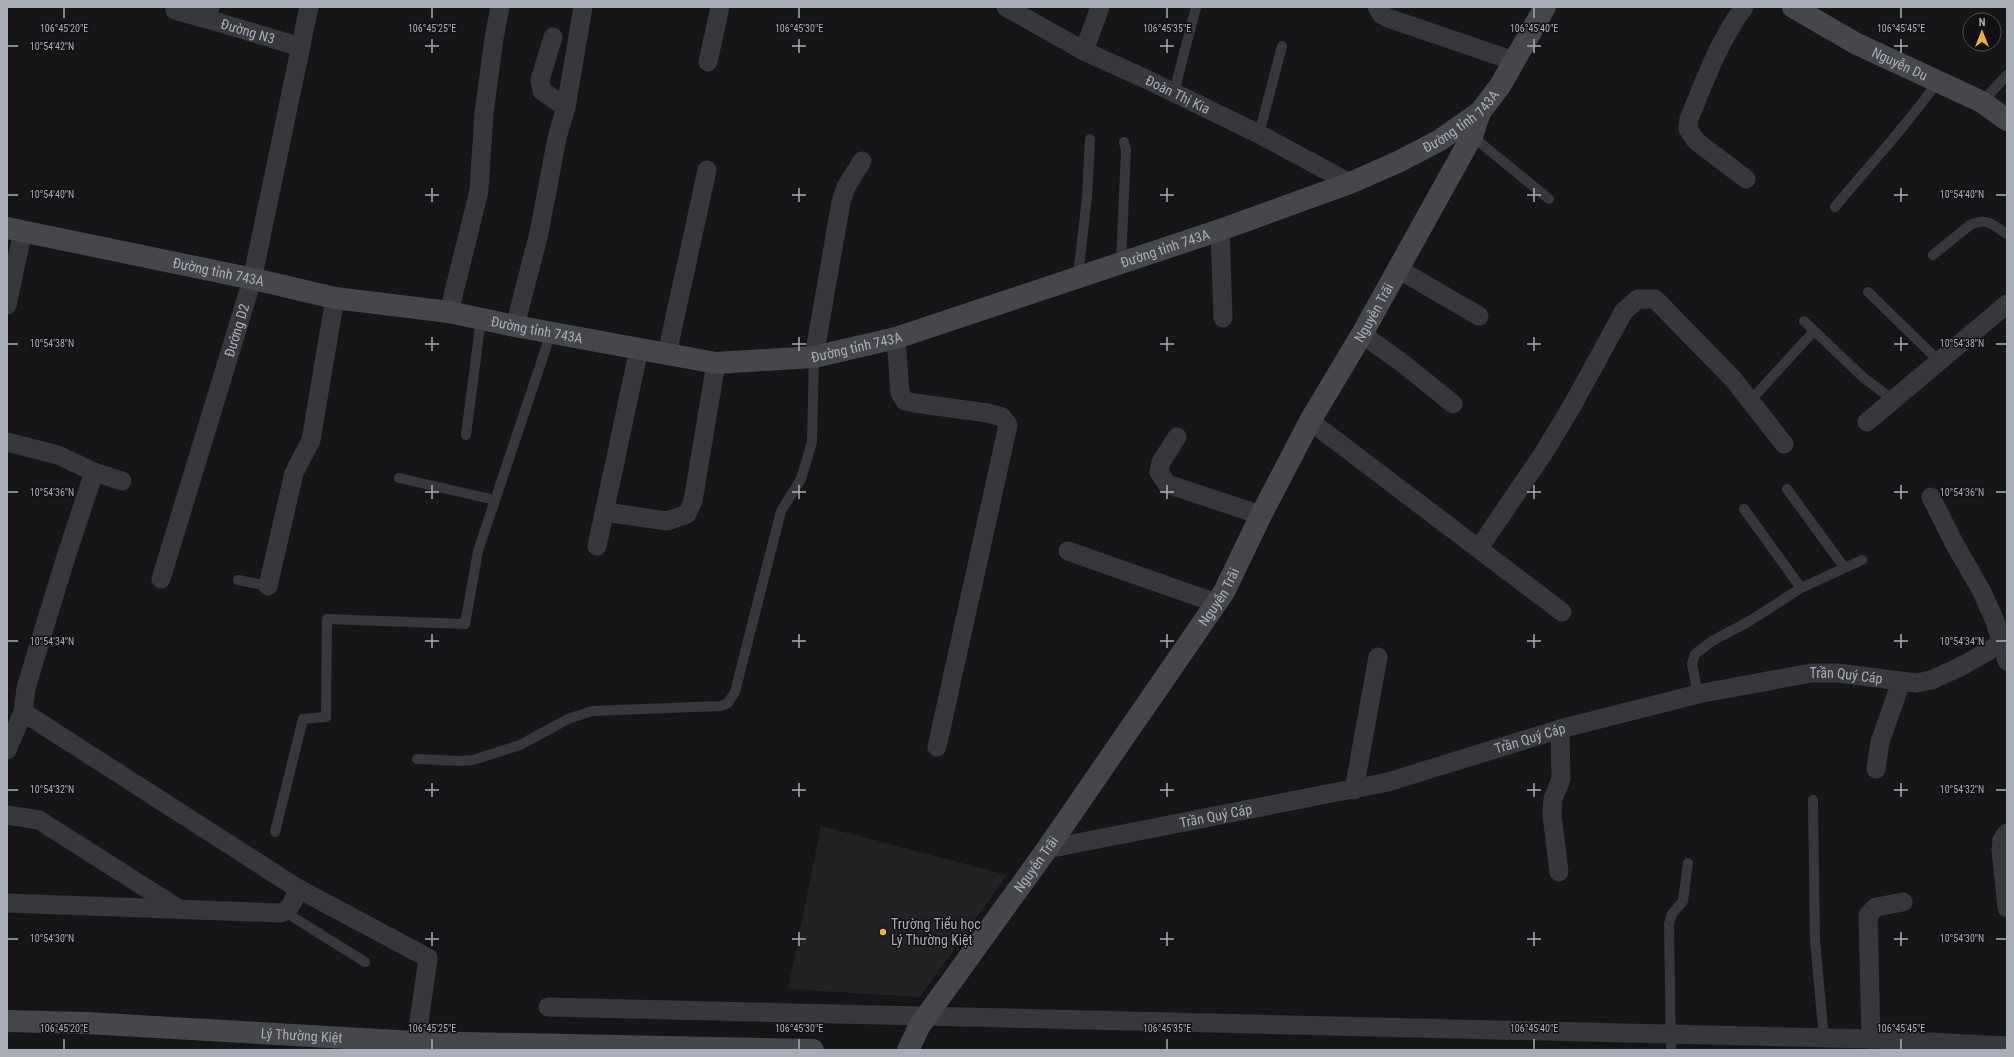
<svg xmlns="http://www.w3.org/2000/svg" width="2014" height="1057" viewBox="0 0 2014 1057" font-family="'Roboto Condensed',sans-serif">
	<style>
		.built { fill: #222225 }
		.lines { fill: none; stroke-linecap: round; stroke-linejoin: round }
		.lane { stroke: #37383d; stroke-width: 10 }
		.street { stroke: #37383d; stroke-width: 19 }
		.secondary { stroke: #45474d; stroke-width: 22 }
		.ticks { fill: none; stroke: #a8adb8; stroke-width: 1.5 }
		.poi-dot { fill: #f2b134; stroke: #111113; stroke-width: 1.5 }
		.labels { text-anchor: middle; stroke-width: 3; stroke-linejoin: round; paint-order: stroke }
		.street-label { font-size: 14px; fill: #a8adb8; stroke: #111113 }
		.poi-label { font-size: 14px; fill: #a8adb8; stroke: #111113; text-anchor: start }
		.ticks-label { font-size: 10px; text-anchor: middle; fill: #a8adb8; stroke: #111113; stroke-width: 3; stroke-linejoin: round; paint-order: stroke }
	</style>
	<rect width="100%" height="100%" fill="#161618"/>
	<path class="built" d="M821 826 1007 875 920 997 788 989Z"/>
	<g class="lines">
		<path class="lane" d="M1174 92 1196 7
			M1982 102 2007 75
			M1259 134 1282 46
			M1472 136 1549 199
			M1835 207C1869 165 1907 126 1938 81
			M1933 255 1970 225C1987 217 1993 225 2007 234
			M1121 262 1126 150 1124 142
			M1078 276 1087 197 1090 139
			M1868 292 1939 361
			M1804 321 1864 378 1892 399
			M1750 401 1814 331
			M466 435 481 319
			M399 478 495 500
			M1787 489 1844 567
			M1744 509 1801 588
			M238 580 268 586
			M1698 694 1692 664 1695 654 1712 641 1748 622 1801 588 1862 560
			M417 759 458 761 473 760 520 745 568 719 592 711 720 706 728 703 735 692 781 511 801 479 812 442 814 357
			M1813 800 1815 940 1824 1039
			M275 832 303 719 326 717 327 619 465 624 478 551 551 333
			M285 912 365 962
			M1671 1050 1669 924 1672 914 1683 901 1688 863"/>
		<g class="street">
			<path id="s1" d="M210 7 207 19 301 47"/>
			<path id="s2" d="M1006 7 1084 51 1148 80 1259 134 1350 183"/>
			<path d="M1377 7 1381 14 1388 18 1514 61"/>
			<path d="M1744 7C1719 41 1705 80 1689 119L1688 129 1696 141 1746 179"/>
			<path d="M175 10 207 19"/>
			<path d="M1084 51 1100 7"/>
			<path d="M708 62 720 7"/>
			<path d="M566 107 583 7"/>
			<path d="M1220 230 1223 318"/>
			<path d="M1398 269 1479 316"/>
			<path d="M7 305 23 231"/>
			<path d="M449 312 479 191 484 113 494 38 500 7"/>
			<path d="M515 326 539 233 557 138 566 107 542 91 540 80 553 37"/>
			<path d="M1362 334 1405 365 1453 404"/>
			<path d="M896 338 900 393 905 401 914 403 988 413 1002 417 1008 425 937 747"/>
			<path d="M667 354 707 170"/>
			<path d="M814 357 841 202 846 187 862 161"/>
			<path d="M1310 421 1562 612"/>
			<path d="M1867 422 2007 304"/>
			<path d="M1177 437 1161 462 1159 472 1167 484 1261 515"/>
			<path d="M7 442 58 455 94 472 122 481"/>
			<path d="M1931 497 1954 543 1981 590 1995 621 2007 661"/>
			<path d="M605 512 667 521 687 514 693 501 716 363"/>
			<path d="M597 546 639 349"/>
			<path d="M1479 548 1543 454 1572 406 1624 311 1638 299H1655L1733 379 1784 444"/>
			<path d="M1068 551 1216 603"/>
			<path id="s3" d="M161 579 252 280 309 7"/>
			<path d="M268 586 294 473 311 440 335 298"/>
			<path d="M7 750 23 712 26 688 65 560 94 472"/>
			<path d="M1876 769 1880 742 1901 682"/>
			<path d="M1354 790 1378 657"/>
			<path d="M7 815 39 820 179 909"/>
			<path d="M2007 833 2002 840 2001 849 2007 908"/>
			<path id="s4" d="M1047 849 1388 782 1560 729 1698 694 1811 673H1838L1916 683 1931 680 1960 667 2007 640"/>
			<path d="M1559 872 1552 815 1553 799 1561 779 1560 729"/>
			<path d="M297 888 428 958 415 1050"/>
			<path d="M7 903 280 913C291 911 295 898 297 888L23 712"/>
			<path d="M548 1007 1871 1039 2007 1046"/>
			<path d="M1871 1039 1868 915 1876 907 1903 902"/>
		</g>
		<g class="secondary">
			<path id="s5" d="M1793 7 1855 43 1982 102 2007 120"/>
			<path id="s6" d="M7 228 258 280 335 298 449 312 515 326 716 363 814 357 896 338 1220 230 1350 183 1398 162 1440 140 1480 112 1500 86 1545 7"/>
			<path id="s7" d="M7 1021 86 1023 415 1042 813 1050"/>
			<path id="s8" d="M908 1050 920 1025 1047 849 1224 592 1261 515 1310 421 1362 334 1472 136 1480 112"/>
		</g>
	</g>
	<path class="ticks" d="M64 8V18M432 8V18M799 8V18M1167 8V18M1534 8V18M1901 8V18M432 39V53M799 39V53M1167 39V53M1534 39V53M1901 39V53M8 46H18M425 46H439M792 46H806M1160 46H1174M1527 46H1541M1894 46H1908M432 188V202M799 188V202M1167 188V202M1534 188V202M1901 188V202M8 195H18M425 195H439M792 195H806M1160 195H1174M1527 195H1541M1894 195H1908M1996 195H2006M432 337V351M799 337V351M1167 337V351M1534 337V351M1901 337V351M8 344H18M425 344H439M792 344H806M1160 344H1174M1527 344H1541M1894 344H1908M1996 344H2006M432 485V499M799 485V499M1167 485V499M1534 485V499M1901 485V499M8 492H18M425 492H439M792 492H806M1160 492H1174M1527 492H1541M1894 492H1908M1996 492H2006M432 634V648M799 634V648M1167 634V648M1534 634V648M1901 634V648M8 641H18M425 641H439M792 641H806M1160 641H1174M1527 641H1541M1894 641H1908M1996 641H2006M432 783V797M799 783V797M1167 783V797M1534 783V797M1901 783V797M8 790H18M425 790H439M792 790H806M1160 790H1174M1527 790H1541M1894 790H1908M1996 790H2006M432 932V946M799 932V946M1167 932V946M1534 932V946M1901 932V946M8 939H18M425 939H439M792 939H806M1160 939H1174M1527 939H1541M1894 939H1908M1996 939H2006M64 1039V1049M432 1039V1049M799 1039V1049M1167 1039V1049M1534 1039V1049M1901 1039V1049"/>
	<circle class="poi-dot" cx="883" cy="932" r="4"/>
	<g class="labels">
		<g class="street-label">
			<text dy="5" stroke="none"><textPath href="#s1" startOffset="55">Đường N3</textPath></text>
			<text dy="5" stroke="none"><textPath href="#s5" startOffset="121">Nguyễn Du</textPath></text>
			<text dy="5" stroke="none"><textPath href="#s2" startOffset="193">Đoàn Thị Kia</textPath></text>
			<text dy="5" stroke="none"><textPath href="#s6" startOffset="1512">Đường tỉnh 743A</textPath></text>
			<text dy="5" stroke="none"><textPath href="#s6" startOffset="1188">Đường tỉnh 743A</textPath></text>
			<text dy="5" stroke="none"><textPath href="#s6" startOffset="216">Đường tỉnh 743A</textPath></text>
			<text dy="5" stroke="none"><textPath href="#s8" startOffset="874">Nguyễn Trãi</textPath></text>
			<text dy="5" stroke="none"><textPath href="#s3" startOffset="260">Đường D2</textPath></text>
			<text dy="5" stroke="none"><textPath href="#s6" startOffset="540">Đường tỉnh 743A</textPath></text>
			<text dy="5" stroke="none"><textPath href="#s6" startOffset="864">Đường tỉnh 743A</textPath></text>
			<text dy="5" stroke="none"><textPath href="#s8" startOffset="550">Nguyễn Trãi</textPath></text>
			<text dy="5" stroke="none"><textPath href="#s4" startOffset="820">Trần Quý Cáp</textPath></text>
			<text dy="5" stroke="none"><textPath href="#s4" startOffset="496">Trần Quý Cáp</textPath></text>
			<text dy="5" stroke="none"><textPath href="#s4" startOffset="172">Trần Quý Cáp</textPath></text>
			<text dy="5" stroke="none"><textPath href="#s8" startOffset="226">Nguyễn Trãi</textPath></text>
			<text dy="5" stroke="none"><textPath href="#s7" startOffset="295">Lý Thường Kiệt</textPath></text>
		</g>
		<g class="poi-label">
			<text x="891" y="929">Trường Tiểu học<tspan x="891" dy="16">Lý Thường Kiệt</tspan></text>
		</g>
	</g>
	<g class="ticks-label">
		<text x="64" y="32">106°45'20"E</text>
		<text x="432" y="32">106°45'25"E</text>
		<text x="799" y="32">106°45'30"E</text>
		<text x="1167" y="32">106°45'35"E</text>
		<text x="1534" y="32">106°45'40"E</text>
		<text x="1901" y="32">106°45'45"E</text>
		<text x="52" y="50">10°54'42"N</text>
		<text x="52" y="198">10°54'40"N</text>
		<text x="1962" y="198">10°54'40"N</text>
		<text x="52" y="347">10°54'38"N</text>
		<text x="1962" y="347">10°54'38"N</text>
		<text x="52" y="496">10°54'36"N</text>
		<text x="1962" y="496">10°54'36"N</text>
		<text x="52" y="645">10°54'34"N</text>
		<text x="1962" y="645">10°54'34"N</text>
		<text x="52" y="793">10°54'32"N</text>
		<text x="1962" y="793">10°54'32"N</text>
		<text x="52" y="942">10°54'30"N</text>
		<text x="1962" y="942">10°54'30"N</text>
		<text x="64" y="1032">106°45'20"E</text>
		<text x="432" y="1032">106°45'25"E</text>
		<text x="799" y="1032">106°45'30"E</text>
		<text x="1167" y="1032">106°45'35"E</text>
		<text x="1534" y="1032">106°45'40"E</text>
		<text x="1901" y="1032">106°45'45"E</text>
	</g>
	<rect width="2014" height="1057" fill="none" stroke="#a8adb8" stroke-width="16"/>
	<g transform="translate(1982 32)"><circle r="19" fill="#111113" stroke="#4d4f55"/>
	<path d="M0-3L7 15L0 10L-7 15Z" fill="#f2b134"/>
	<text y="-6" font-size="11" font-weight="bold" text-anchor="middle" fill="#a8adb8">N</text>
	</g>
</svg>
